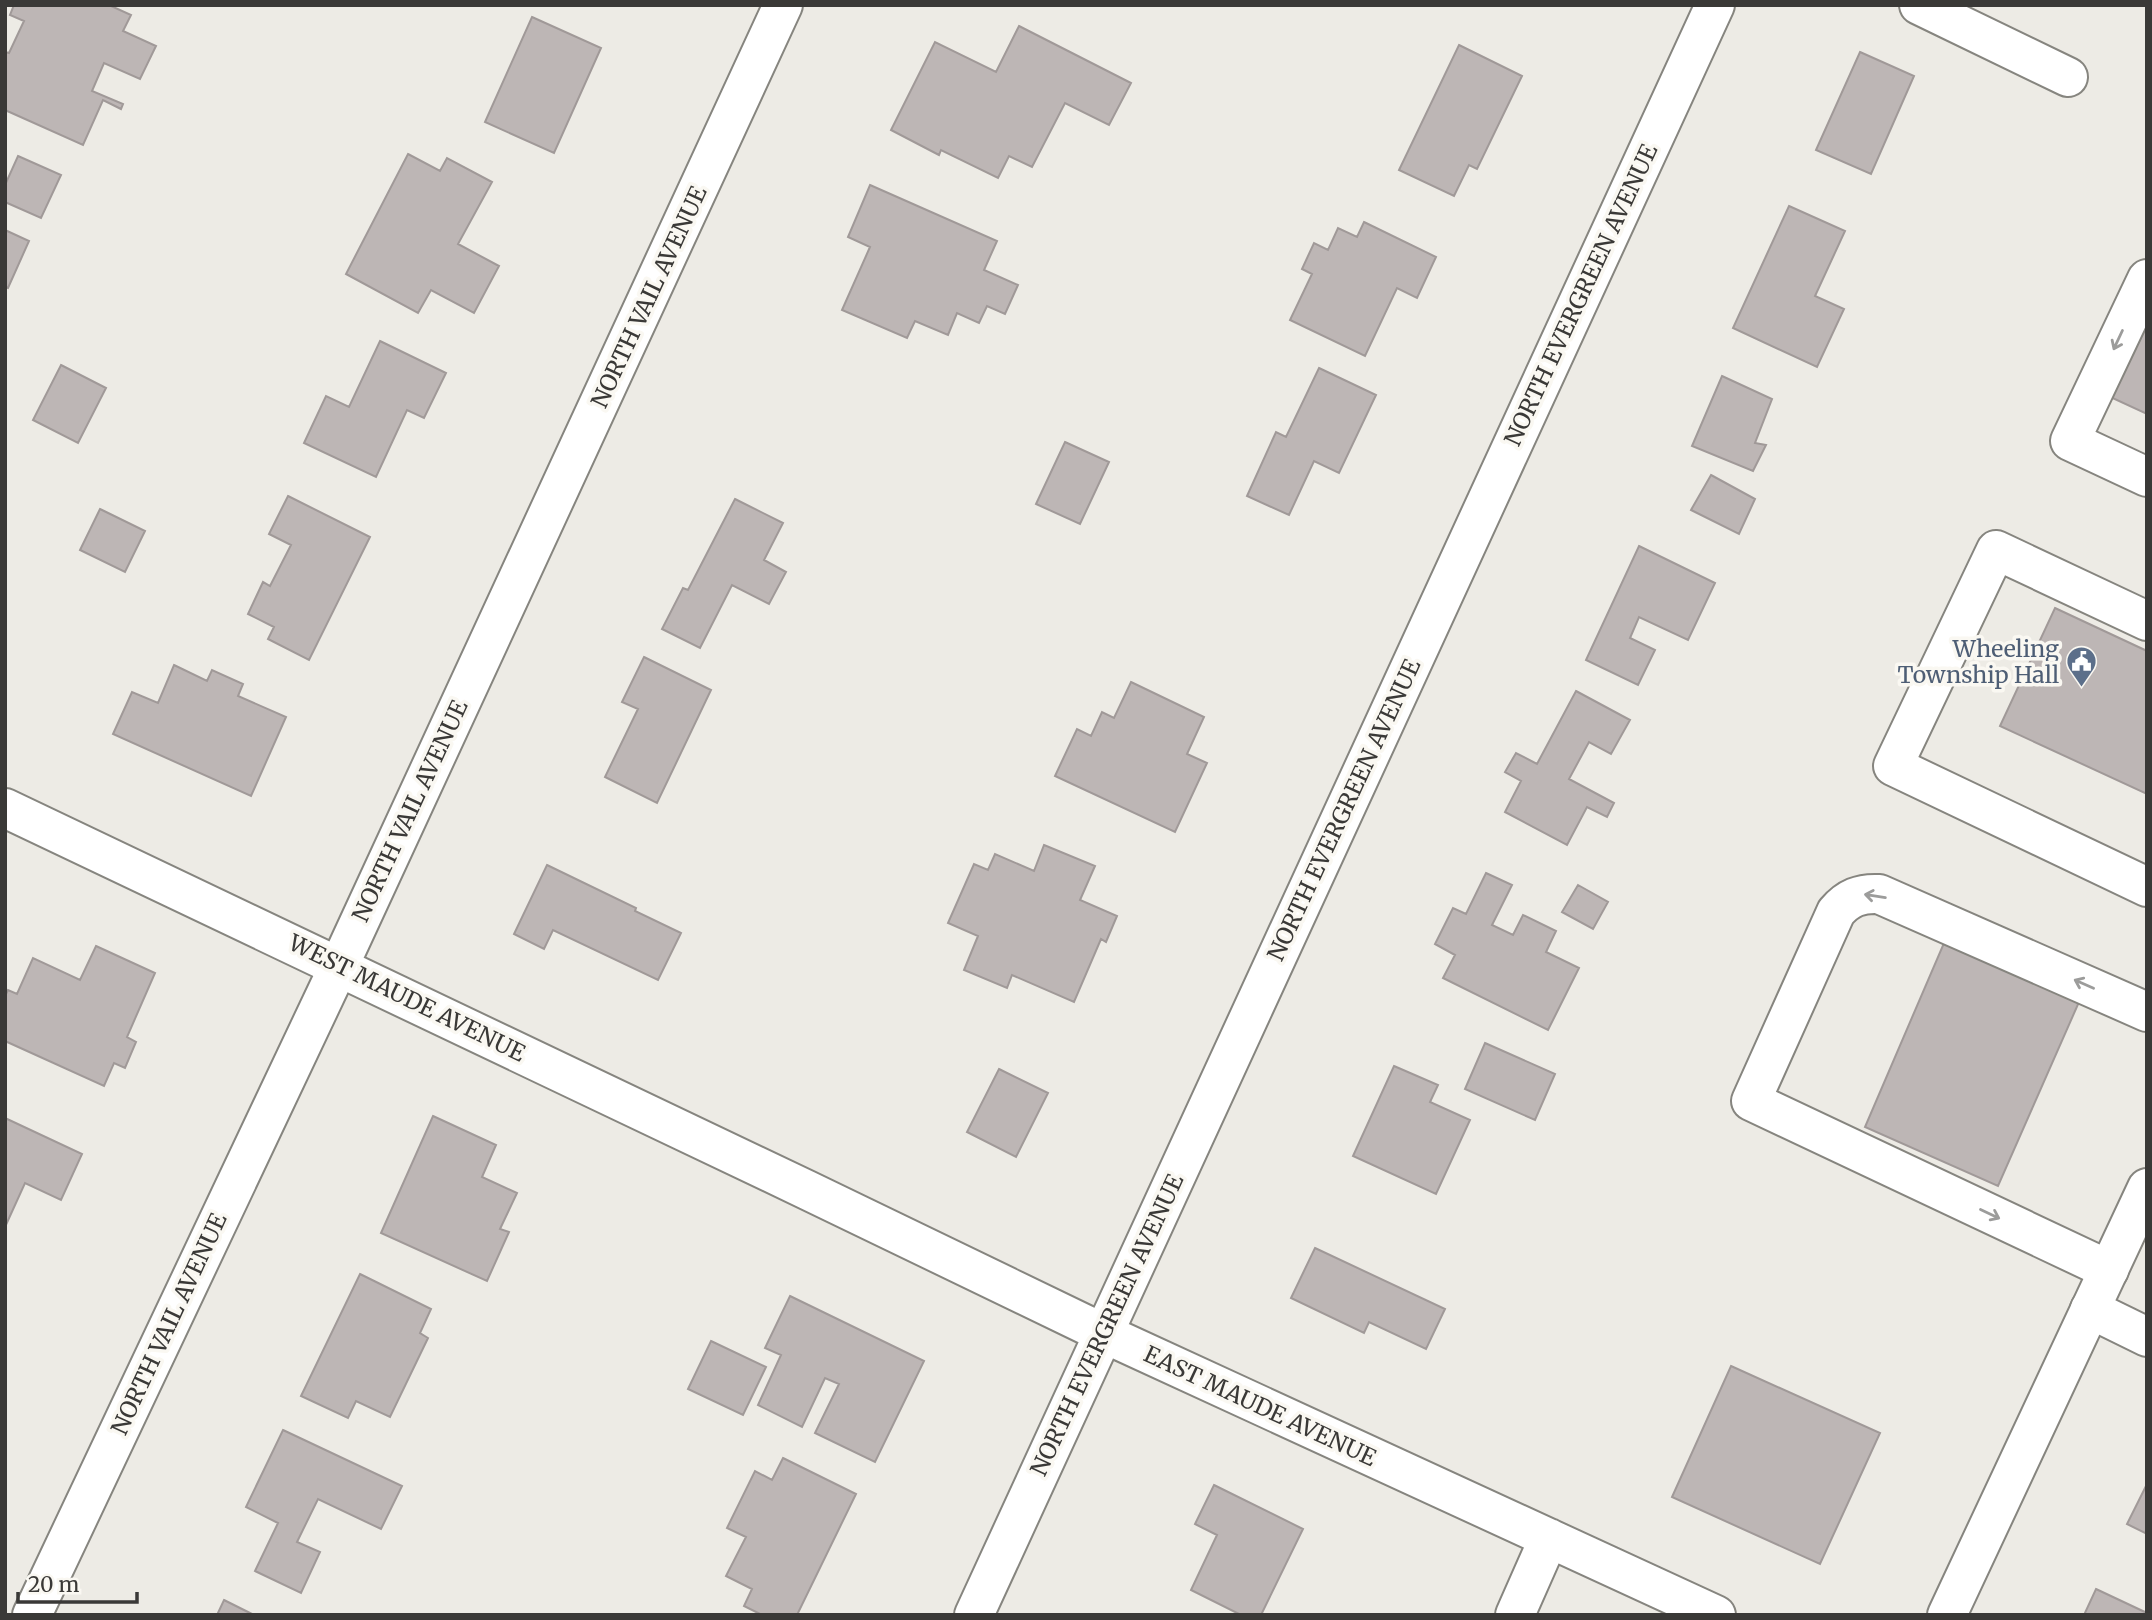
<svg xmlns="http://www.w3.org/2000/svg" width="2152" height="1620" viewBox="0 0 2152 1620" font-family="Merriweather,serif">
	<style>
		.building { fill: #bdb6b5; stroke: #a09998; stroke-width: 2 }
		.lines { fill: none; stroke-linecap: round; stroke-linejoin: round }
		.minor-casing { stroke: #86857f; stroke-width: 42 }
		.major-casing { stroke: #86857f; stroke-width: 42 }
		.minor { stroke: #fff; stroke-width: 38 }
		.major { stroke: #fff; stroke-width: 38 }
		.oneway { stroke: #9c9c9b }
		.labels { text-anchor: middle; stroke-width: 7; stroke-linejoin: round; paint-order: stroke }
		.street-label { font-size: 23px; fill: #3a3937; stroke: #faf8f2 }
		.service-label { font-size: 23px; fill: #4e5e75; stroke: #faf8f2; text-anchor: end }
	</style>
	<rect width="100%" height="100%" fill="#edebe5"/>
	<path class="building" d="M14 5H109L131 15 123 31 156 46 140 79 104 63 92 91 123 104 121 109 103 100 83 145 5 110V52L9 53 24 21 10 15Z
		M532 17 601 48 554 153 485 122Z
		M1019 26 1131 83 1109 125 1065 103 1032 167 1009 156 998 178 941 150 939 155 891 130 935 42 996 72Z
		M1459 45 1522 76 1477 169 1469 165 1454 196 1399 170Z
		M1860 52 1914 76 1871 174 1816 150Z
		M408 154 440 171 447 158 492 182 458 244 499 266 474 313 431 290 418 313 346 274Z
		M18 156 61 175 41 218 5 202V185Z
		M870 185 997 241 984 270 1018 285 1005 314 987 306 979 323 957 313 948 335 915 321 907 338 842 310 870 247 848 237Z
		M1789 206 1845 231 1815 296 1844 309 1817 367 1733 328Z
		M1364 222 1436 257 1417 298 1397 288 1365 356 1290 320 1312 274 1302 269 1314 243 1328 250 1338 228 1357 237Z
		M5 230 29 241 8 288 5 287Z
		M2147 311V414L2106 395Z
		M380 341 446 373 424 418 407 410 376 477 304 443 326 396 349 407Z
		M61 365 106 388 78 443 33 420Z
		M1319 368 1376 395 1339 473 1314 461 1289 515 1247 496 1276 432 1286 437Z
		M1722 376 1772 399 1755 443 1766 445 1753 471 1692 446Z
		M1065 442 1109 462 1080 524 1036 504Z
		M1711 475 1755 499 1739 534 1691 510Z
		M288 496 370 537 309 660 268 639 274 627 248 614 263 582 270 586 291 545 269 534Z
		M735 499 783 523 764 560 786 572 769 604 732 585 700 648 662 629 683 588 688 590Z
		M100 509 145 531 125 572 80 550Z
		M1639 546 1715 583 1688 640 1639 617 1630 638 1655 650 1638 685 1586 660Z
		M2055 608 2147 651V794L2000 726Z
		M644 657 711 690 657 803 605 777 638 709 622 702Z
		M174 665 207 681 212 670 243 684 238 696 286 717 251 796 113 734 132 692 158 703Z
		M1131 682 1204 717 1187 754 1207 763 1175 832 1055 776 1077 729 1091 736 1102 712 1114 718Z
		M1576 691 1630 720 1611 754 1589 742 1569 779 1614 803 1607 817 1587 807 1567 845 1505 812 1521 781 1505 772 1516 753 1537 764Z
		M1044 845 1095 866 1080 900 1117 916 1106 942 1101 939 1074 1002 1012 975 1007 988 964 970 978 936 948 923 974 864 988 870 995 854 1034 871Z
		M547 865 636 908 635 911 681 933 658 980 553 930 544 949 514 934Z
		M1486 873 1512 885 1492 925 1513 935 1523 915 1556 931 1546 952 1579 968 1548 1030 1443 978 1455 955 1435 944 1453 908 1466 914Z
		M1578 885 1608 902 1593 929 1562 912Z
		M1944 943 2079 1002 1998 1186 1865 1127Z
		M96 946 155 973 127 1037 136 1042 125 1068 114 1063 104 1086 5 1041V996L8 990 17 994 33 958 80 980Z
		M1485 1043 1555 1074 1535 1120 1465 1089Z
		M1394 1066 1438 1085 1430 1102 1470 1120 1436 1194 1353 1156Z
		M999 1069 1048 1093 1016 1157 967 1132Z
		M433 1116 496 1145 482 1177 517 1193 500 1229 509 1232 487 1281 381 1233Z
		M5 1118 82 1154 61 1200 25 1183 5 1227Z
		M1315 1248 1445 1309 1426 1349 1369 1322 1364 1333 1291 1298Z
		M360 1274 431 1309 420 1333 428 1338 390 1417 356 1401 348 1418 301 1396Z
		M790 1296 924 1361 875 1462 815 1433 839 1384 825 1378 802 1427 758 1405 781 1355 765 1348Z
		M711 1341 766 1367 743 1415 688 1389Z
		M1731 1366 1880 1433 1820 1564 1672 1497Z
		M283 1430 402 1486 381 1529 318 1499 297 1542 320 1552 301 1593 255 1571 278 1523 246 1507Z
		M783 1458 856 1494 797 1615H762L744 1606 752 1589 726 1576 746 1537 727 1528 755 1471 772 1480Z
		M2147 1484V1534L2127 1524Z
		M1214 1485 1303 1529 1261 1615H1241L1191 1590 1217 1535 1195 1524Z
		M2096 1589 2147 1613V1615H2084Z
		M224 1600 254 1615H217Z"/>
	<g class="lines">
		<defs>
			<path id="minor" d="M1919 5 2068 77
				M2147 279 2070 441 2147 477
				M2147 621 1996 550 1893 766 2147 887
				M5 808 807 1190 1103 1333 1716 1615
				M2109 1270 1751 1101 1836 912C1848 898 1860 893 1879 894L2147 1012
				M2090 1309 2147 1337
				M32 1615 339 966 783 5
				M974 1615 1715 5
				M1515 1615 1549 1538"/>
			<path id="major" d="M1947 1615 2147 1188"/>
		</defs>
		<use href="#minor" class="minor-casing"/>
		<use href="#major" class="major-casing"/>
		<use href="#minor" class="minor"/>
		<use href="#major" class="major"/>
	</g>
	<defs><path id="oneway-shaft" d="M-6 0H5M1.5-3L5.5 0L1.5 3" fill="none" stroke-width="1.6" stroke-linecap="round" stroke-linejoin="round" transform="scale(1.75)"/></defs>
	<g class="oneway">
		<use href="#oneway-shaft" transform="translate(2118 340) rotate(115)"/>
		<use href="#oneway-shaft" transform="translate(1875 896) rotate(-171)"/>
		<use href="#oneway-shaft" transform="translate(2084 984) rotate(-156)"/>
		<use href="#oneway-shaft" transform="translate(1990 1214) rotate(25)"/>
	</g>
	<defs>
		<symbol id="civic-pin" viewBox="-11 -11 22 30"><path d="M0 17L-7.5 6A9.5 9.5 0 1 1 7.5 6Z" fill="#5c6f8a" stroke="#faf8f2"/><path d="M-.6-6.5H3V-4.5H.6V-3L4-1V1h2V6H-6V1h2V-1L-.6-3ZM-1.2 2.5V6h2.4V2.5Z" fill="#fff"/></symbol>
	</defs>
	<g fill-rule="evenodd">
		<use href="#civic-pin" x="2064" y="644" width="35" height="47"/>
	</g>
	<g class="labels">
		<g class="street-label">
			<text transform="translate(1581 295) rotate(-65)" y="8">NORTH EVERGREEN AVENUE</text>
			<text transform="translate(649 297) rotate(-65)" y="8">NORTH VAIL AVENUE</text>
			<text transform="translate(1344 810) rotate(-65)" y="8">NORTH EVERGREEN AVENUE</text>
			<text transform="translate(410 811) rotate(-65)" y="8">NORTH VAIL AVENUE</text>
			<text transform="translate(407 998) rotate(26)" y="8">WEST MAUDE AVENUE</text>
			<text transform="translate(169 1324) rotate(-65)" y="8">NORTH VAIL AVENUE</text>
			<text transform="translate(1107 1325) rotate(-65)" y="8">NORTH EVERGREEN AVENUE</text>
			<text transform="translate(1260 1406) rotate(25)" y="8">EAST MAUDE AVENUE</text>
		</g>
		<g class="service-label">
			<text x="2059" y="657">Wheeling<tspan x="2059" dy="26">Township Hall</tspan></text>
		</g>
	</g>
	<rect width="2152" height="1620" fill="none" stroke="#3a3937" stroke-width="14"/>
	<path d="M18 1592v10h119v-10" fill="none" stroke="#3a3937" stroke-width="3.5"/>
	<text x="28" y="1592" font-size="21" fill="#3a3937" stroke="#faf8f2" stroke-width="5" paint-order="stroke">20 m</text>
</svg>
